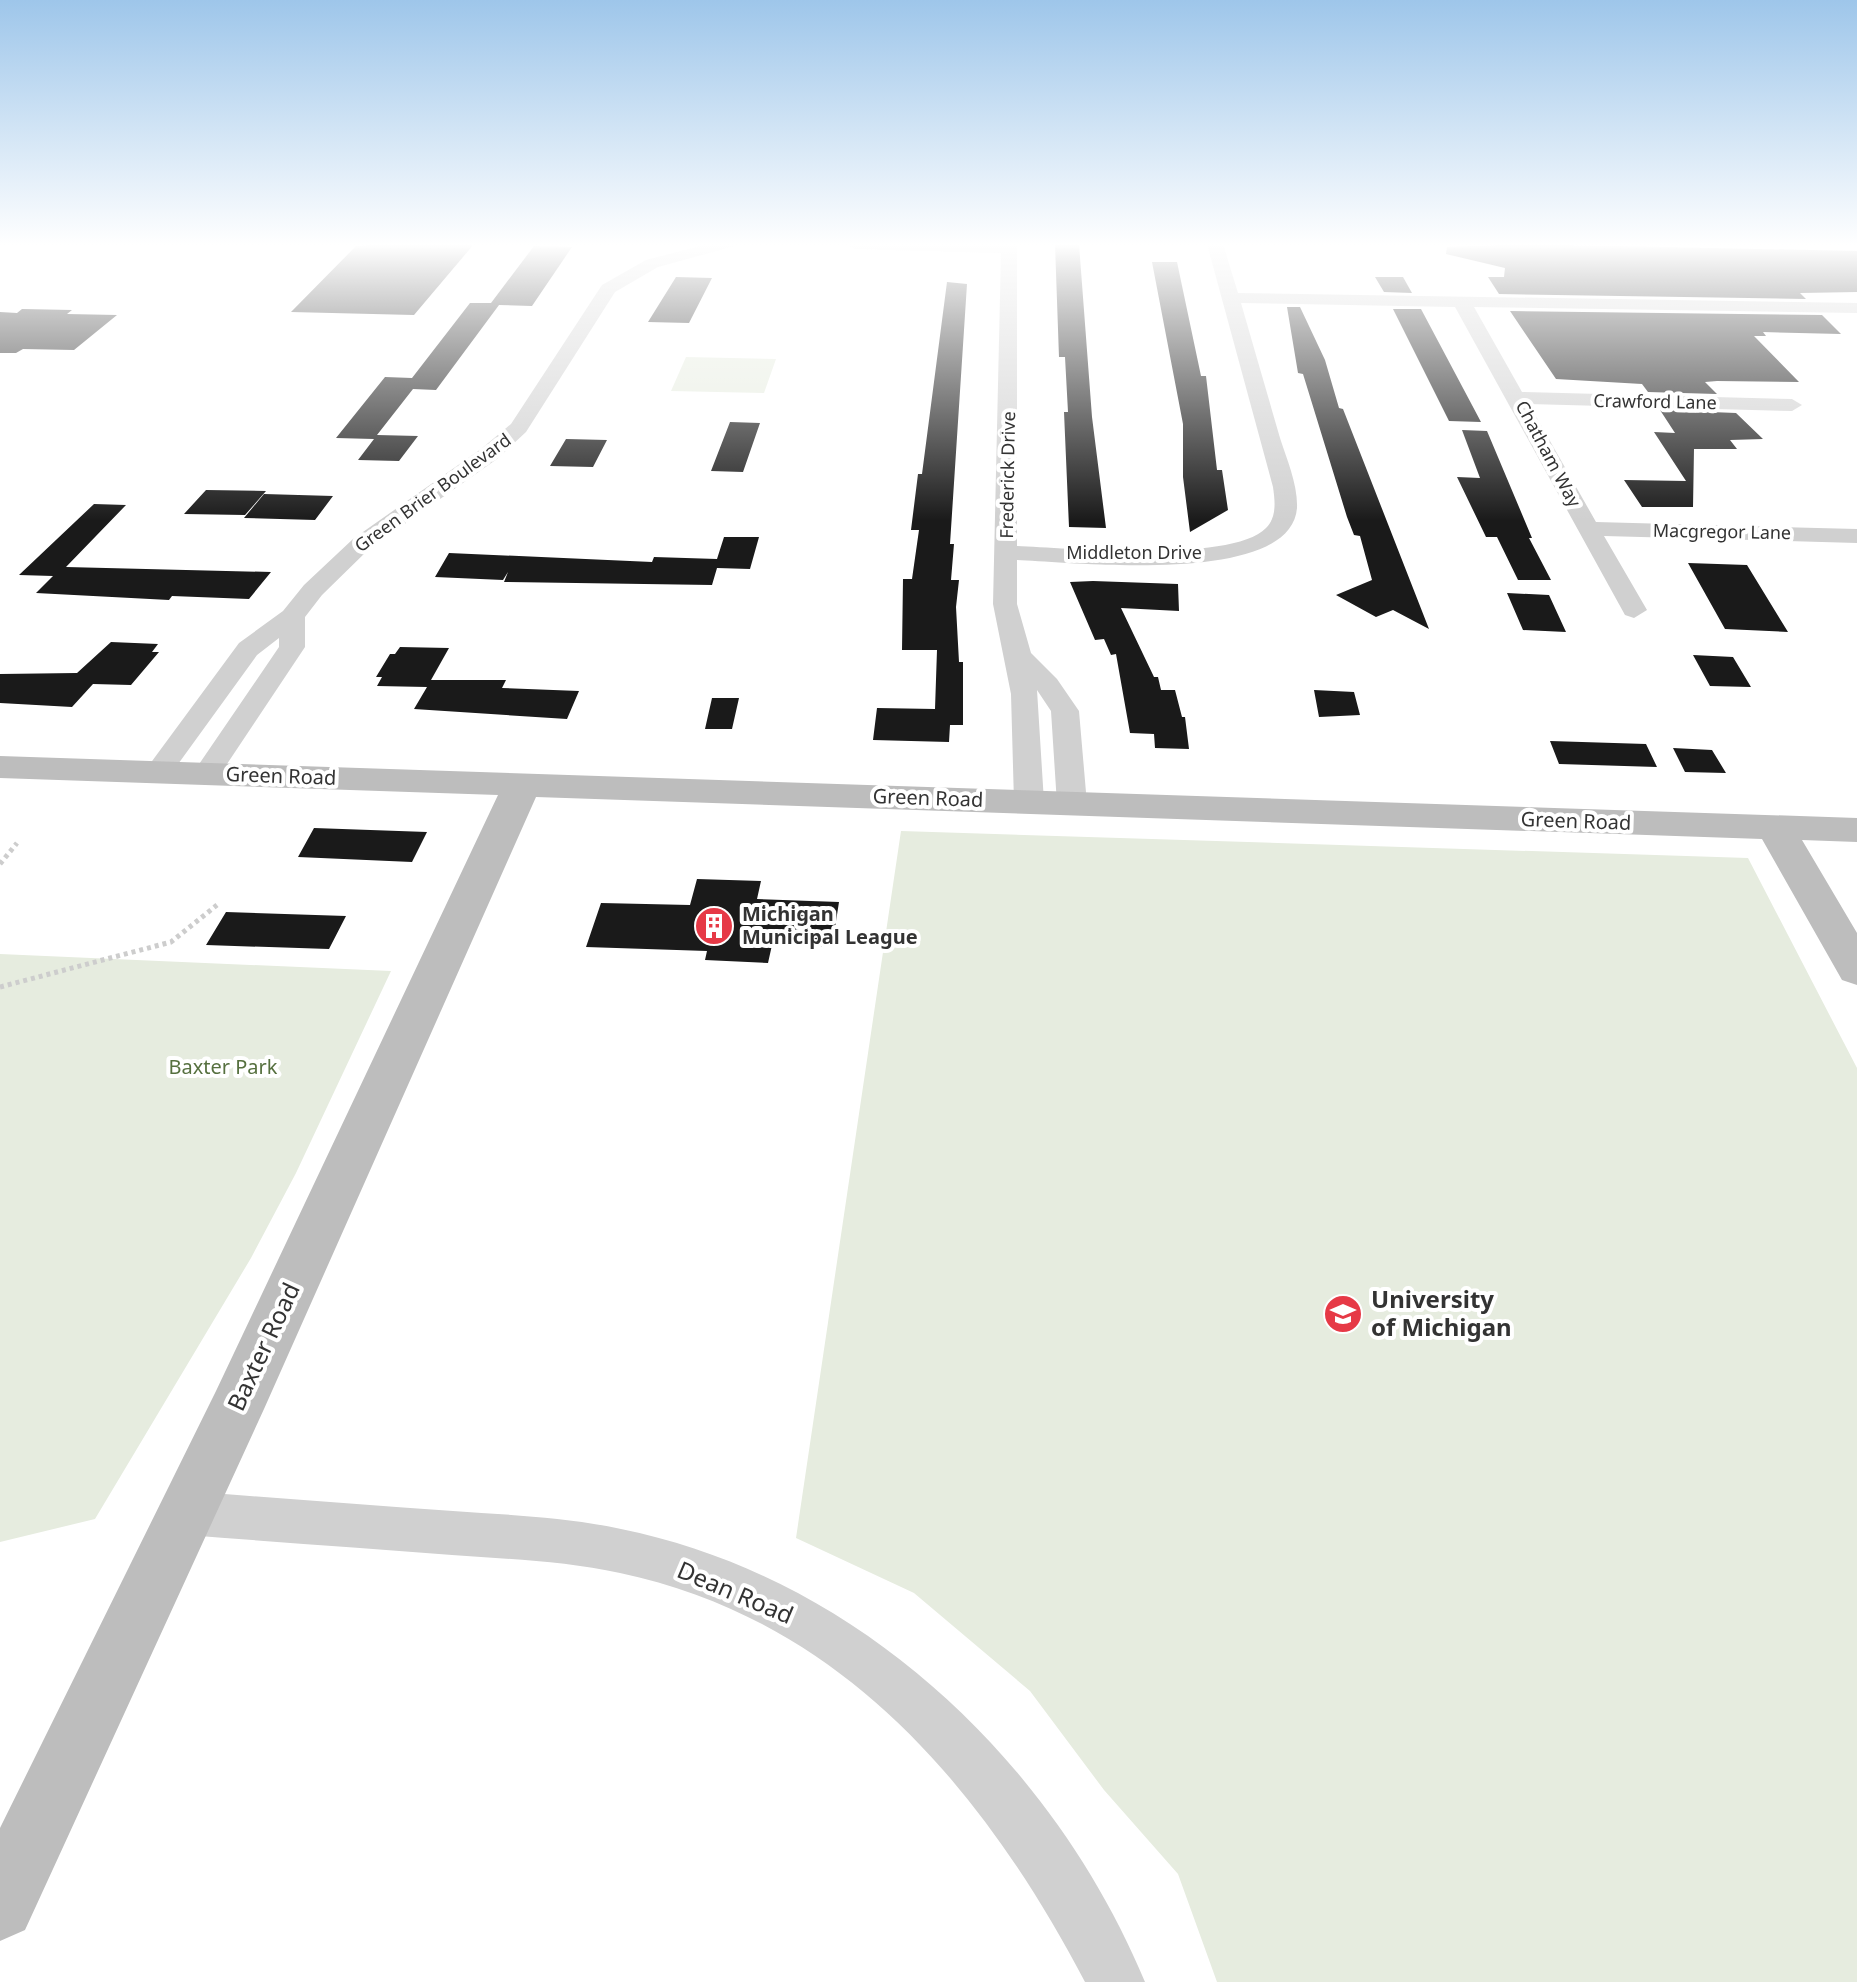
<svg xmlns="http://www.w3.org/2000/svg" width="1857" height="1982" viewBox="0 0 1857 1982" font-family="'Noto Sans',sans-serif">
	<style>
		.green { fill: #e6ecdf }
		.building { fill: #1a1a1a }
		.lines { fill: none; stroke-linecap: round; stroke-linejoin: round }
		.path { stroke: #cdcdcd; stroke-width: 5; stroke-dasharray: 4 4; stroke-linecap: butt }
		.street { fill: #d0d0d0; fill-rule: evenodd }
		.secondary { fill: #bdbdbd; fill-rule: evenodd }
		.labels { text-anchor: middle; stroke-width: 8; stroke-linejoin: round; paint-order: stroke }
		.far-street-label { font-size: 18px; fill: #333; stroke: #fff }
		.street-label { font-size: 20px; fill: #333; stroke: #fff }
		.poi-label { font-size: 20px; font-weight: bold; fill: #333; stroke: #fff; text-anchor: start }
		.park-label { font-size: 20px; fill: #56703f; stroke: #fff }
		.near-poi-label { font-size: 24px; font-weight: bold; fill: #333; stroke: #fff; text-anchor: start }
		.near-street-label { font-size: 24px; fill: #333; stroke: #fff }
	</style>
	<rect width="100%" height="100%" fill="#fff"/>
	<path class="green" d="M686 357 776 359 764 393 671 391Z
		M901 831 1748 858 1857 1068V1982H1217L1178 1874 1104 1790 1030 1691 914 1593 796 1538Z
		M0 954 391 971 296 1173 251 1258 95 1519 0 1542Z"/>
	<path class="building" d="M378 244H474L414 315 291 312 356 246Z
		M1055 244H1079L1092 417 1106 528 1069 527 1064 412H1068L1065 357H1059Z
		M1520 244 1857 251V292L1800 293 1806 299 1499 294 1488 277H1504L1505 268 1446 254 1447 247Z
		M534 246 572 247 532 306 499 305 436 390 413 389 377 435 418 436 399 461 358 460 374 439 336 438 385 377 412 378 470 303H491Z
		M1152 262H1177L1201 376H1206L1217 470H1222L1228 510 1190 532 1183 477V424Z
		M676 277 712 278 689 323 648 322Z
		M1375 277H1403L1412 293 1384 292Z
		M947 282 967 284 950 544H954L951 580H959L956 607 959 662H963V725H950L949 742 873 740 877 708 935 709 937 650H902L903 579H912L919 530H911L918 474H922Z
		M1287 307H1300L1325 360 1339 408 1343 409 1429 629 1393 610 1376 617 1336 595 1372 580 1360 536 1354 535 1347 517 1303 374 1298 373Z
		M22 309 72 310 67 314 117 315 74 350 23 349 16 353H0V312L17 313Z
		M1393 309H1421L1481 422 1449 421Z
		M1510 311 1822 315 1841 334 1763 332 1766 336H1754L1799 382 1717 381 1705 382 1717 394 1648 392 1642 384 1556 379Z
		M1660 410 1736 413 1763 439 1730 440 1737 449H1694L1693 507H1642L1624 480 1686 481 1654 432 1675 433Z
		M730 422 760 423 743 472 711 471Z
		M1462 430 1487 431 1532 538H1529L1551 580H1518L1497 537H1486L1457 477 1480 478Z
		M566 439 607 440 593 467 550 466Z
		M206 490 266 491 245 515 184 514Z
		M264 494 333 496 315 520 244 518Z
		M94 504 126 505 66 567 271 572 249 599 172 596 169 600 36 593 53 576 19 575Z
		M724 537H759L750 569 717 568 712 585 504 582 508 572 503 580 435 577 449 553 652 562 654 557 717 559Z
		M1688 563 1747 565 1788 632 1725 629Z
		M1093 581 1178 584 1179 611 1121 608 1154 677H1158L1161 690H1175L1182 717H1185L1189 749 1155 748 1154 734 1130 733 1116 654 1111 655 1104 639 1095 640 1070 582Z
		M1507 593 1549 595 1566 632 1523 630Z
		M111 642 158 644 152 652H159L131 685 93 684 72 707 0 703V674L77 673Z
		M400 647 449 648 431 680H506L502 688 579 691 567 719 414 709 427 687 377 686 382 677H376L390 654H395Z
		M1693 655 1733 657 1751 687 1710 686Z
		M1314 690 1354 692 1360 715 1319 717Z
		M712 698H739L732 729H705Z
		M1550 741 1646 744 1657 767 1559 764Z
		M1673 748 1712 750 1726 773 1685 772Z
		M314 828 427 832 412 862 298 857Z
		M697 879 761 881 757 899 839 902 832 947 772 945 768 963 705 960 707 951 586 947 601 903 690 905Z
		M226 912 346 916 329 949 206 945Z"/>
	<g class="lines">
		<path class="path" d="M0 864 17 843
			M0 987 171 942 217 905"/>
		<path class="street" d="M708 244H742L658 267 615 292 526 432 497 459 369 549 322 595 305 617V647L217 779H197L193 773 279 647V638L257 655 168 778H148L144 772 239 643 283 611 304 585 353 539 481 449 511 424 602 285 646 260Z
			M846 244H1017V546C1068 548 1232 563 1266 528 1277 517 1275 501 1273 487L1207 244H1223L1238 293 1857 303V313L1474 307 1522 392 1792 399 1802 405 1792 411 1529 404 1596 522 1857 529V543L1604 536 1647 610 1634 618 1625 615 1455 307 1241 303C1254 348 1267 393 1280 438 1287 460 1298 485 1297 508 1291 587 1072 562 1017 560V604L1031 653 1057 679 1079 711 1087 804 1082 810H1062L1057 804 1051 711 1037 690 1044 802 1039 808H1019L1014 802 1011 694 993 604 1001 253 854 249Z
			M187 1491C275 1498 364 1505 453 1511 509 1515 566 1517 621 1529 858 1577 1053 1761 1145 1982H1085C984 1790 843 1620 620 1573 565 1561 508 1559 452 1555 364 1548 275 1542 187 1535L171 1528 164 1513 171 1498Z"/>
		<path class="secondary" d="M0 756 1857 818V842L1802 840 1857 933V985L1842 980 1762 839 536 797 264 1409 25 1930 0 1941V1828L216 1391 498 795 0 778Z"/>
	</g>
	<linearGradient id="sky" x2="0" y2="1"><stop stop-color="#9ec6ea"/><stop offset="0.47" stop-color="#fff"/><stop offset="1" stop-color="#fff" stop-opacity="0"/></linearGradient>
	<rect width="1857" height="521" fill="url(#sky)"/>
	<defs>
		<symbol id="building-disc" viewBox="-11 -11 22 22"><circle r="9.5" fill="#e63946" stroke="#fff"/><path d="M-4-6H4V6H1V3H-1V6H-4ZM-2.5-4.3h1.7v1.8h-1.7ZM.8-4.3h1.7v1.8H.8ZM-2.5-1h1.7V.8h-1.7ZM.8-1h1.7V.8H.8Z" fill="#fff"/></symbol>
		<symbol id="university-disc" viewBox="-11 -11 22 22"><circle r="9.5" fill="#e63946" stroke="#fff"/><path d="M0-5L7-2L0 1L-7-2ZM-4 1L0 2.5L4 1V4Q0 6-4 4Z" fill="#fff"/></symbol>
	</defs>
	<g fill-rule="evenodd">
		<use href="#building-disc" x="692" y="904" width="44" height="44"/>
		<use href="#university-disc" x="1321" y="1292" width="44" height="44"/>
	</g>
	<g class="labels">
		<g class="far-street-label">
			<text transform="translate(1655 402) rotate(1)" y="6">Crawford Lane</text>
			<text transform="translate(1548 454) rotate(62)" y="6">Chatham Way</text>
			<text transform="translate(1008 475) rotate(-89)" y="6">Frederick Drive</text>
			<text transform="translate(433 493) rotate(-36)" y="6">Green Brier Boulevard</text>
			<text transform="translate(1722 532) rotate(1)" y="6">Macgregor Lane</text>
			<text x="1134" y="559">Middleton Drive</text>
		</g>
		<g class="street-label">
			<text transform="translate(281 776) rotate(2)" y="7">Green Road</text>
			<text transform="translate(928 798) rotate(2)" y="7">Green Road</text>
			<text transform="translate(1576 821) rotate(2)" y="7">Green Road</text>
		</g>
		<g class="poi-label">
			<text x="742" y="921">Michigan<tspan x="742" dy="23">Municipal League</tspan></text>
		</g>
		<g class="park-label">
			<text x="223" y="1074">Baxter Park</text>
		</g>
		<g class="near-poi-label">
			<text x="1371" y="1308">University<tspan x="1371" dy="28">of Michigan</tspan></text>
		</g>
		<g class="near-street-label">
			<text transform="translate(264 1347) rotate(-65)" y="8">Baxter Road</text>
			<text transform="translate(735 1593) rotate(23)" y="8">Dean Road</text>
		</g>
	</g>
</svg>
